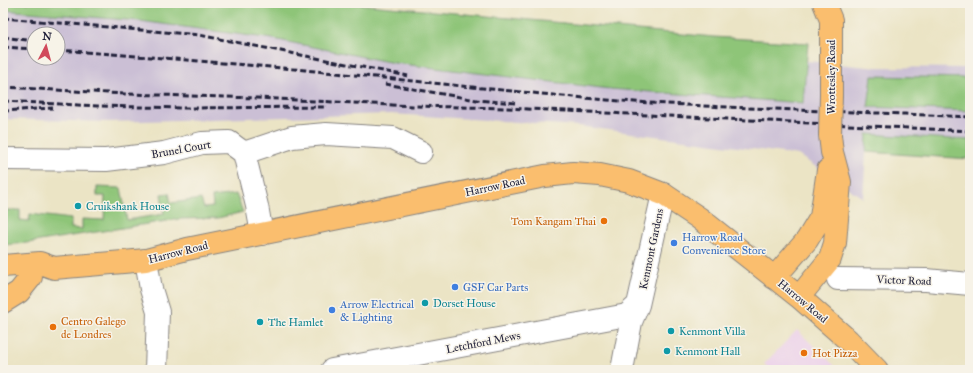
<svg xmlns="http://www.w3.org/2000/svg" width="973" height="373" viewBox="0 0 973 373" font-family="'IM FELL Great Primer',serif">
	<style>
		.built { fill: #ecd1ea }
		.industrial { fill: #cbbfd5; fill-rule: evenodd }
		.green { fill: #8ec578; stroke: #58745a }
		.lines { fill: none; stroke-linecap: round; stroke-linejoin: round }
		.minor-casing { stroke: #868380; stroke-width: 24 }
		.major-casing { stroke: #868380; stroke-width: 24 }
		.minor { stroke: #fff; stroke-width: 22 }
		.major { stroke: #fabe6e; stroke-width: 22 }
		.rail { stroke: #22223b; stroke-width: 3; stroke-dasharray: 6 3; stroke-linecap: butt }
		.major-bridge-casing { stroke: #868380; stroke-width: 24; stroke-linecap: butt }
		.major-bridge { stroke: #fabe6e; stroke-width: 22 }
		.culture-dot { fill: #0f9aa8; stroke: #f7f3e8; stroke-width: 1.5 }
		.food-dot { fill: #e8710a; stroke: #f7f3e8; stroke-width: 1.5 }
		.shop-dot { fill: #3f7fe0; stroke: #f7f3e8; stroke-width: 1.5 }
		.labels { text-anchor: middle; stroke-width: 3; stroke-linejoin: round; paint-order: stroke }
		.street-label { font-size: 11px; fill: #22223b; stroke: #f7f3e8 }
		.culture-label { font-size: 11px; fill: #0d838f; stroke: #f7f3e8; text-anchor: start }
		.food-label { font-size: 11px; fill: #c56008; stroke: #f7f3e8; text-anchor: start }
		.shop-label { font-size: 11px; fill: #366cbe; stroke: #f7f3e8; text-anchor: start }
	</style>
	<rect width="100%" height="100%" fill="#f7f3e8"/>
	<filter id="ink" filterUnits="userSpaceOnUse"><feTurbulence type="fractalNoise" baseFrequency=".025" numOctaves="2"/><feDisplacementMap in="SourceGraphic" scale="8" xChannelSelector="R" yChannelSelector="G"/><feConvolveMatrix kernelMatrix="1 2 1 2 8 2 1 2 1" color-interpolation-filters="sRGB"/></filter>
	<filter id="wash" filterUnits="userSpaceOnUse"><feTurbulence type="fractalNoise" baseFrequency=".012" numOctaves="4" result="noise"/><feDisplacementMap in="SourceGraphic" scale="16" xChannelSelector="R" yChannelSelector="G"/><feGaussianBlur stdDeviation="0.9" result="paint"/><feColorMatrix in="noise" values="0 0 0 0 0 0 0 0 0 0 0 0 0 0 0 0 0 1.4 0 .05"/><feComposite in="paint" operator="in"/></filter>
	<g filter="url(#wash)">
		<rect width="100%" height="100%" fill="#ebe4c5"/>
		<path class="built" d="M797 330 839 370H772L764 364Z"/>
		<path class="industrial" d="M3 3H347L714 37 808 43 807 61 868 67 970 68V159L866 152 863 198 798 155 579 126 392 114 108 122 3 119ZM34 34H58V58H34Z"/>
		<path class="green" d="M3 3H347L714 37 808 43 803 103 610 89 394 63 273 39 140 21 3 10Z
			M872 76 970 78V111L868 107Z
			M867 134 970 140V159L866 152Z
			M97 187 121 188 127 220 164 214 161 194 169 193 171 203 201 199 204 208 213 207 212 197 236 194 243 212 218 218 179 219 27 243 3 245V210H20V220L29 221 30 214 71 219V228L82 229V219L104 220 105 196H97Z"/>
	</g>
	<g filter="url(#ink)">
		<g class="lines">
			<defs>
				<path id="minor" d="M244 153 257 206 262 234
					M3 159 106 160 164 153 202 143 229 142 244 153 292 137 326 134 393 138 421 152
					M146 260 151 289 158 312 156 370
					M838 279 926 280 970 284
					M332 370 627 315 638 305 663 194
					M622 370 631 322 638 305"/>
				<path id="major" d="M824 3 831 20V95
					M3 266 40 263 54 268 146 260 187 249 545 176 573 173 600 175 629 181 663 194 699 218 799 297 848 340 877 370
					M774 278 807 240 821 217 828 170
					M799 297 830 259 835 243 840 182 832 152 830 135
					M3 302 19 292 31 277"/>
			</defs>
			<use href="#minor" class="minor-casing"/>
			<use href="#major" class="major-casing"/>
			<use href="#minor" class="minor"/>
			<use href="#major" class="major"/>
			<path class="rail" d="M3 18 199 35 408 76
				M3 37 34 41
				M3 47 34 49
				M58 50C141 56 223 63 305 70 406 80 506 91 607 100 728 109 849 111 970 117
				M385 84 477 100 515 103
				M3 87 126 94 257 98 412 106 507 108 970 131
				M3 101 97 106 184 108 327 107
				M3 111 53 108"/>
			<defs>
				<path id="major-bridge" d="M830 135 831 95"/>
			</defs>
			<use href="#major-bridge" class="major-bridge-casing"/>
			<use href="#major-bridge" class="major-bridge"/>
		</g>
	</g>
	<g class="culture-dot">
		<circle cx="78" cy="206" r="4"/>
		<circle cx="425" cy="303" r="4"/>
		<circle cx="260" cy="322" r="4"/>
		<circle cx="671" cy="331" r="4"/>
		<circle cx="667" cy="351" r="4"/>
	</g>
	<g class="food-dot">
		<circle cx="604" cy="221" r="4"/>
		<circle cx="53" cy="327" r="4"/>
		<circle cx="804" cy="353" r="4"/>
	</g>
	<g class="shop-dot">
		<circle cx="674" cy="243" r="4"/>
		<circle cx="455" cy="287" r="4"/>
		<circle cx="332" cy="310" r="4"/>
	</g>
	<g class="labels">
		<g class="street-label">
			<text transform="translate(831 77) rotate(-90)" y="4">Wrottesley Road</text>
			<text transform="translate(181 149) rotate(-10)" y="4">Brunel Court</text>
			<text transform="translate(495 186) rotate(-12)" y="4">Harrow Road</text>
			<text transform="translate(651 249) rotate(-78)" y="4">Kenmont Gardens</text>
			<text transform="translate(178 252) rotate(-14)" y="4">Harrow Road</text>
			<text transform="translate(904 280) rotate(2)" y="4">Victor Road</text>
			<text transform="translate(803 301) rotate(40)" y="4">Harrow Road</text>
			<text transform="translate(483 342) rotate(-11)" y="4">Letchford Mews</text>
		</g>
		<g class="culture-label">
			<text x="86" y="210">Cruikshank House</text>
			<text x="433" y="307">Dorset House</text>
			<text x="268" y="326">The Hamlet</text>
			<text x="679" y="335">Kenmont Villa</text>
			<text x="675" y="355">Kenmont Hall</text>
		</g>
		<g class="food-label">
			<text x="596" y="225" text-anchor="end">Tom Kangam Thai</text>
			<text x="61" y="325">Centro Galego<tspan x="61" dy="13">de Londres</tspan></text>
			<text x="812" y="357">Hot Pizza</text>
		</g>
		<g class="shop-label">
			<text x="682" y="241">Harrow Road<tspan x="682" dy="13">Convenience Store</tspan></text>
			<text x="463" y="291">GSF Car Parts</text>
			<text x="340" y="308">Arrow Electrical<tspan x="340" dy="13">&amp; Lighting</tspan></text>
		</g>
	</g>
	<rect width="973" height="373" fill="none" stroke="#f7f3e8" stroke-width="16"/>
	<g transform="translate(46 46) rotate(6)"><circle r="19" fill="#f7f3e8" stroke="#a29fa3"/>
	<path d="M0-3L7 15L0 10L-7 15Z" fill="#d1495b"/>
	<text y="-6" font-size="11" font-weight="bold" text-anchor="middle" fill="#22223b">N</text>
	</g>
</svg>
